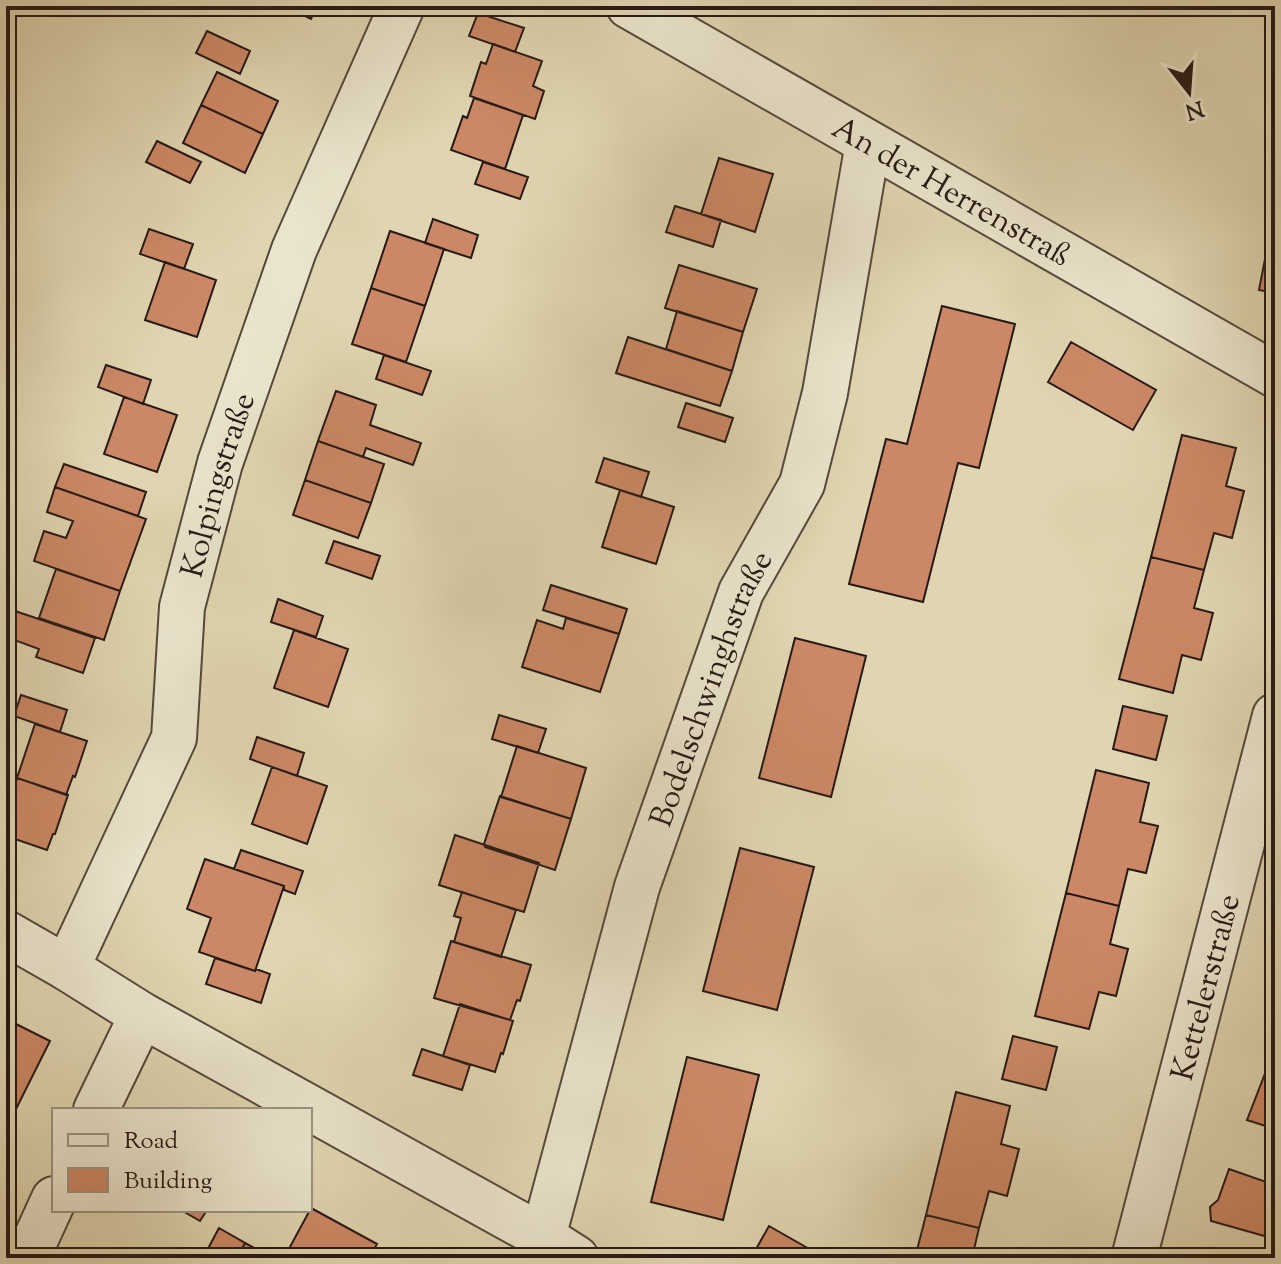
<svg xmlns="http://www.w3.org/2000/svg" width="1281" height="1264" viewBox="0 0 1281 1264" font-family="'Sorts Mill Goudy',serif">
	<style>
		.building { fill: #c86; stroke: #271a16; stroke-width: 2 }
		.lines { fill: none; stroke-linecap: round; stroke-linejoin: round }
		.street-casing { stroke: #55493c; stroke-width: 48 }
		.street { stroke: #eae4cc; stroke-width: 44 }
		.labels { text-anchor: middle; stroke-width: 6; stroke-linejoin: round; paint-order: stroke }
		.street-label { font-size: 32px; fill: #271a16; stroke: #eae4cc }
	</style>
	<rect width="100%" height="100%" fill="#dfd5b0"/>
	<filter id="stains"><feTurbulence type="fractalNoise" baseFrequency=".0025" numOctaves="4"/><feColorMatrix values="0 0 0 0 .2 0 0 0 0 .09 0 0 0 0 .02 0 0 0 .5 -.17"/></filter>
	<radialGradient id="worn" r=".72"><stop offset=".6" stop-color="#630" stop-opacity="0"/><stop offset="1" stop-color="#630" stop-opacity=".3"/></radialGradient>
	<path class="building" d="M284 6H317L311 19Z
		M478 13 524 28 515 52 469 36Z
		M207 31 250 51 240 74 196 53Z
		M493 44 542 61 533 86 544 91 535 119 470 96 481 62 486 64Z
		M217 72 278 101 263 134 201 105Z
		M474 98 523 115 505 169 451 150 463 116 467 118Z
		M201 105 263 134 245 173 183 143Z
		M157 141 201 162 190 183 146 162Z
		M719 158 773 174 755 232 701 214Z
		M483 162 528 177 520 199 475 184Z
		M675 206 721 220 713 247 666 232Z
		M1273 218 1275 219V293L1259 290Z
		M433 219 478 235 471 258 425 243Z
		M149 229 193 244 184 269 140 254Z
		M390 231 444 249 425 306 371 288Z
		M165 262 216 280 197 337 145 320Z
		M679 265 757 289 743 332 665 308Z
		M371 288 425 306 406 362 352 344Z
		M942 306 1015 324 979 468 958 463 923 602 849 584 886 439 907 444Z
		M677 311 743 332 732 371 666 349Z
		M628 337 732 371 720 406 616 373Z
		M1071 342 1156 390 1133 430 1048 382Z
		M384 355 431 371 422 395 376 379Z
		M106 365 151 380 143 404 98 387Z
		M336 391 376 405 370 425 421 443 413 465 366 448 363 457 318 441Z
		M124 397 177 415 157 472 104 454Z
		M686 403 733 418 725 442 678 427Z
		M1182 435 1236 448 1226 486 1244 491 1232 538 1214 533 1204 570 1151 557Z
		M318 441 384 464 371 503 305 480Z
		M604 458 649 472 641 497 596 482Z
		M64 464 146 492 138 516 55 487Z
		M305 480 371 503 358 538 293 515Z
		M55 487 146 519 120 591 34 561 44 531 66 538 73 521 47 512Z
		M620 490 674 507 656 564 602 547Z
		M334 541 380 556 372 579 326 563Z
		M1151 557 1204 570 1194 608 1213 613 1201 660 1182 655 1173 693 1119 679Z
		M56 569 120 591 104 640 39 618Z
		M551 585 627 609 619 634 543 610Z
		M278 599 323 616 316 637 271 622Z
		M15 611 95 638 83 673 36 657 39 649 6 637Z
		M566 618 619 634 600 692 522 667 537 620 563 629Z
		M294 630 348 649 328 707 274 688Z
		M795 638 866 656 831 797 759 778Z
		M21 695 67 710 60 732 14 716Z
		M1123 706 1167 716 1156 760 1113 749Z
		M499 715 546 729 538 753 492 739Z
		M35 724 87 741 75 777 73 776 66 795 17 778Z
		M257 737 304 753 297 776 250 759Z
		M517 746 586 768 571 819 501 797Z
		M272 767 327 786 307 844 252 824Z
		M1096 770 1149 783 1140 822 1158 826 1146 873 1128 869 1119 906 1066 893Z
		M17 778 68 795 55 834H53L47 850 6 836V810Z
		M500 796 571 819 555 870 485 847 484 844Z
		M455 835 539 863 524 912 439 885Z
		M740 848 814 867 777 1010 703 991Z
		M241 850 303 871 295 894 284 890V886L234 869Z
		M205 859 284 886 255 971 199 952 211 918 187 909Z
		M462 892 516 910 501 957 454 942 461 918 454 916Z
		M1066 893 1119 906 1110 944 1128 949 1116 996 1099 992 1089 1029 1035 1016Z
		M451 941 531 965 520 1001 517 1000 510 1020 434 998Z
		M215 958 255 971 256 969 270 974 261 1003 206 984Z
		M460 1004 513 1021 503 1054 501 1053 495 1072 443 1056Z
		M6 1019 50 1041 6 1129Z
		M1013 1036 1057 1047 1046 1090 1002 1079Z
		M1275 1041V1129L1247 1120 1271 1058 1269 1057Z
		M422 1049 470 1065 462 1090 413 1075Z
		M687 1057 759 1075 723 1220 651 1202Z
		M956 1092 1010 1106 1001 1144 1019 1149 1007 1196 989 1191 979 1228 926 1215Z
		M1229 1169 1275 1185V1239L1211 1221 1210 1207 1218 1200Z
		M311 1208 377 1244 369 1258H284Z
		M181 1210H207L200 1221Z
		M926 1215 979 1228 972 1258H915Z
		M769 1226 825 1258H751Z
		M219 1228 245 1243 237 1258H203Z
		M245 1243 273 1258H237Z"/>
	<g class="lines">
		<defs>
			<g id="street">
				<path id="s1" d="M629 6 1275 375"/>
				<path d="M6 933 67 968 142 1015 543 1237 576 1258"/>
				<path id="s2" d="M67 968 174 738 182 607 220 463 294 250 402 6"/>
				<path d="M96 1110 142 1015"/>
				<path id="s3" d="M543 1237 637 887 741 592 802 484 825 393 868 143"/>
				<path d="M27 1258 54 1199"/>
				<path id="s4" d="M1134 1258 1275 716"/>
			</g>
		</defs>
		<use href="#street" class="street-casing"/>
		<use href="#street" class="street"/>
	</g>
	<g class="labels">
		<g class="street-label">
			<text dy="11" stroke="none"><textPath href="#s1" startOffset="372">An der Herrenstraß</textPath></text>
			<text dy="11" stroke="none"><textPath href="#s2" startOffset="512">Kolpingstraße</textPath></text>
			<text dy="11" stroke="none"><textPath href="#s3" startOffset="574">Bodelschwinghstraße</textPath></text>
			<text dy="11" stroke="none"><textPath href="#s4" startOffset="280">Kettelerstraße</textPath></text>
		</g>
	</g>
	<rect width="1281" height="1264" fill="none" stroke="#dfd5b0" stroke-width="32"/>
	<rect x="8" y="8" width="1265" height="1248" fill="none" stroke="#271a16" stroke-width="4"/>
	<rect x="16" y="16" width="1249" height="1232" fill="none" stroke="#271a16" stroke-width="2"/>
	<rect x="52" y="1108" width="260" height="104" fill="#eae4cc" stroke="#9c9383" stroke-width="2"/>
	<rect x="68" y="1134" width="40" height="12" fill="#eae4cc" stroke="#9c9383" stroke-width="2"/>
	<text x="124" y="1148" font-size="24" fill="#271a16">Road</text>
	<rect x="68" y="1168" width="40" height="24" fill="#cc8866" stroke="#9c9383" stroke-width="2"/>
	<text x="124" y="1188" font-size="24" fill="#271a16">Building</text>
	<g transform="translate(1189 92) rotate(163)" stroke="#eae4cc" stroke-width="6" paint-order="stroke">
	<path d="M0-6L14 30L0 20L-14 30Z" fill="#271a16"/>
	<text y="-12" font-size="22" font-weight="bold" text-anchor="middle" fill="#271a16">N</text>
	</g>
	<rect width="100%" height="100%" filter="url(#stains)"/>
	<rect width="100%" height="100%" fill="url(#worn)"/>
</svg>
